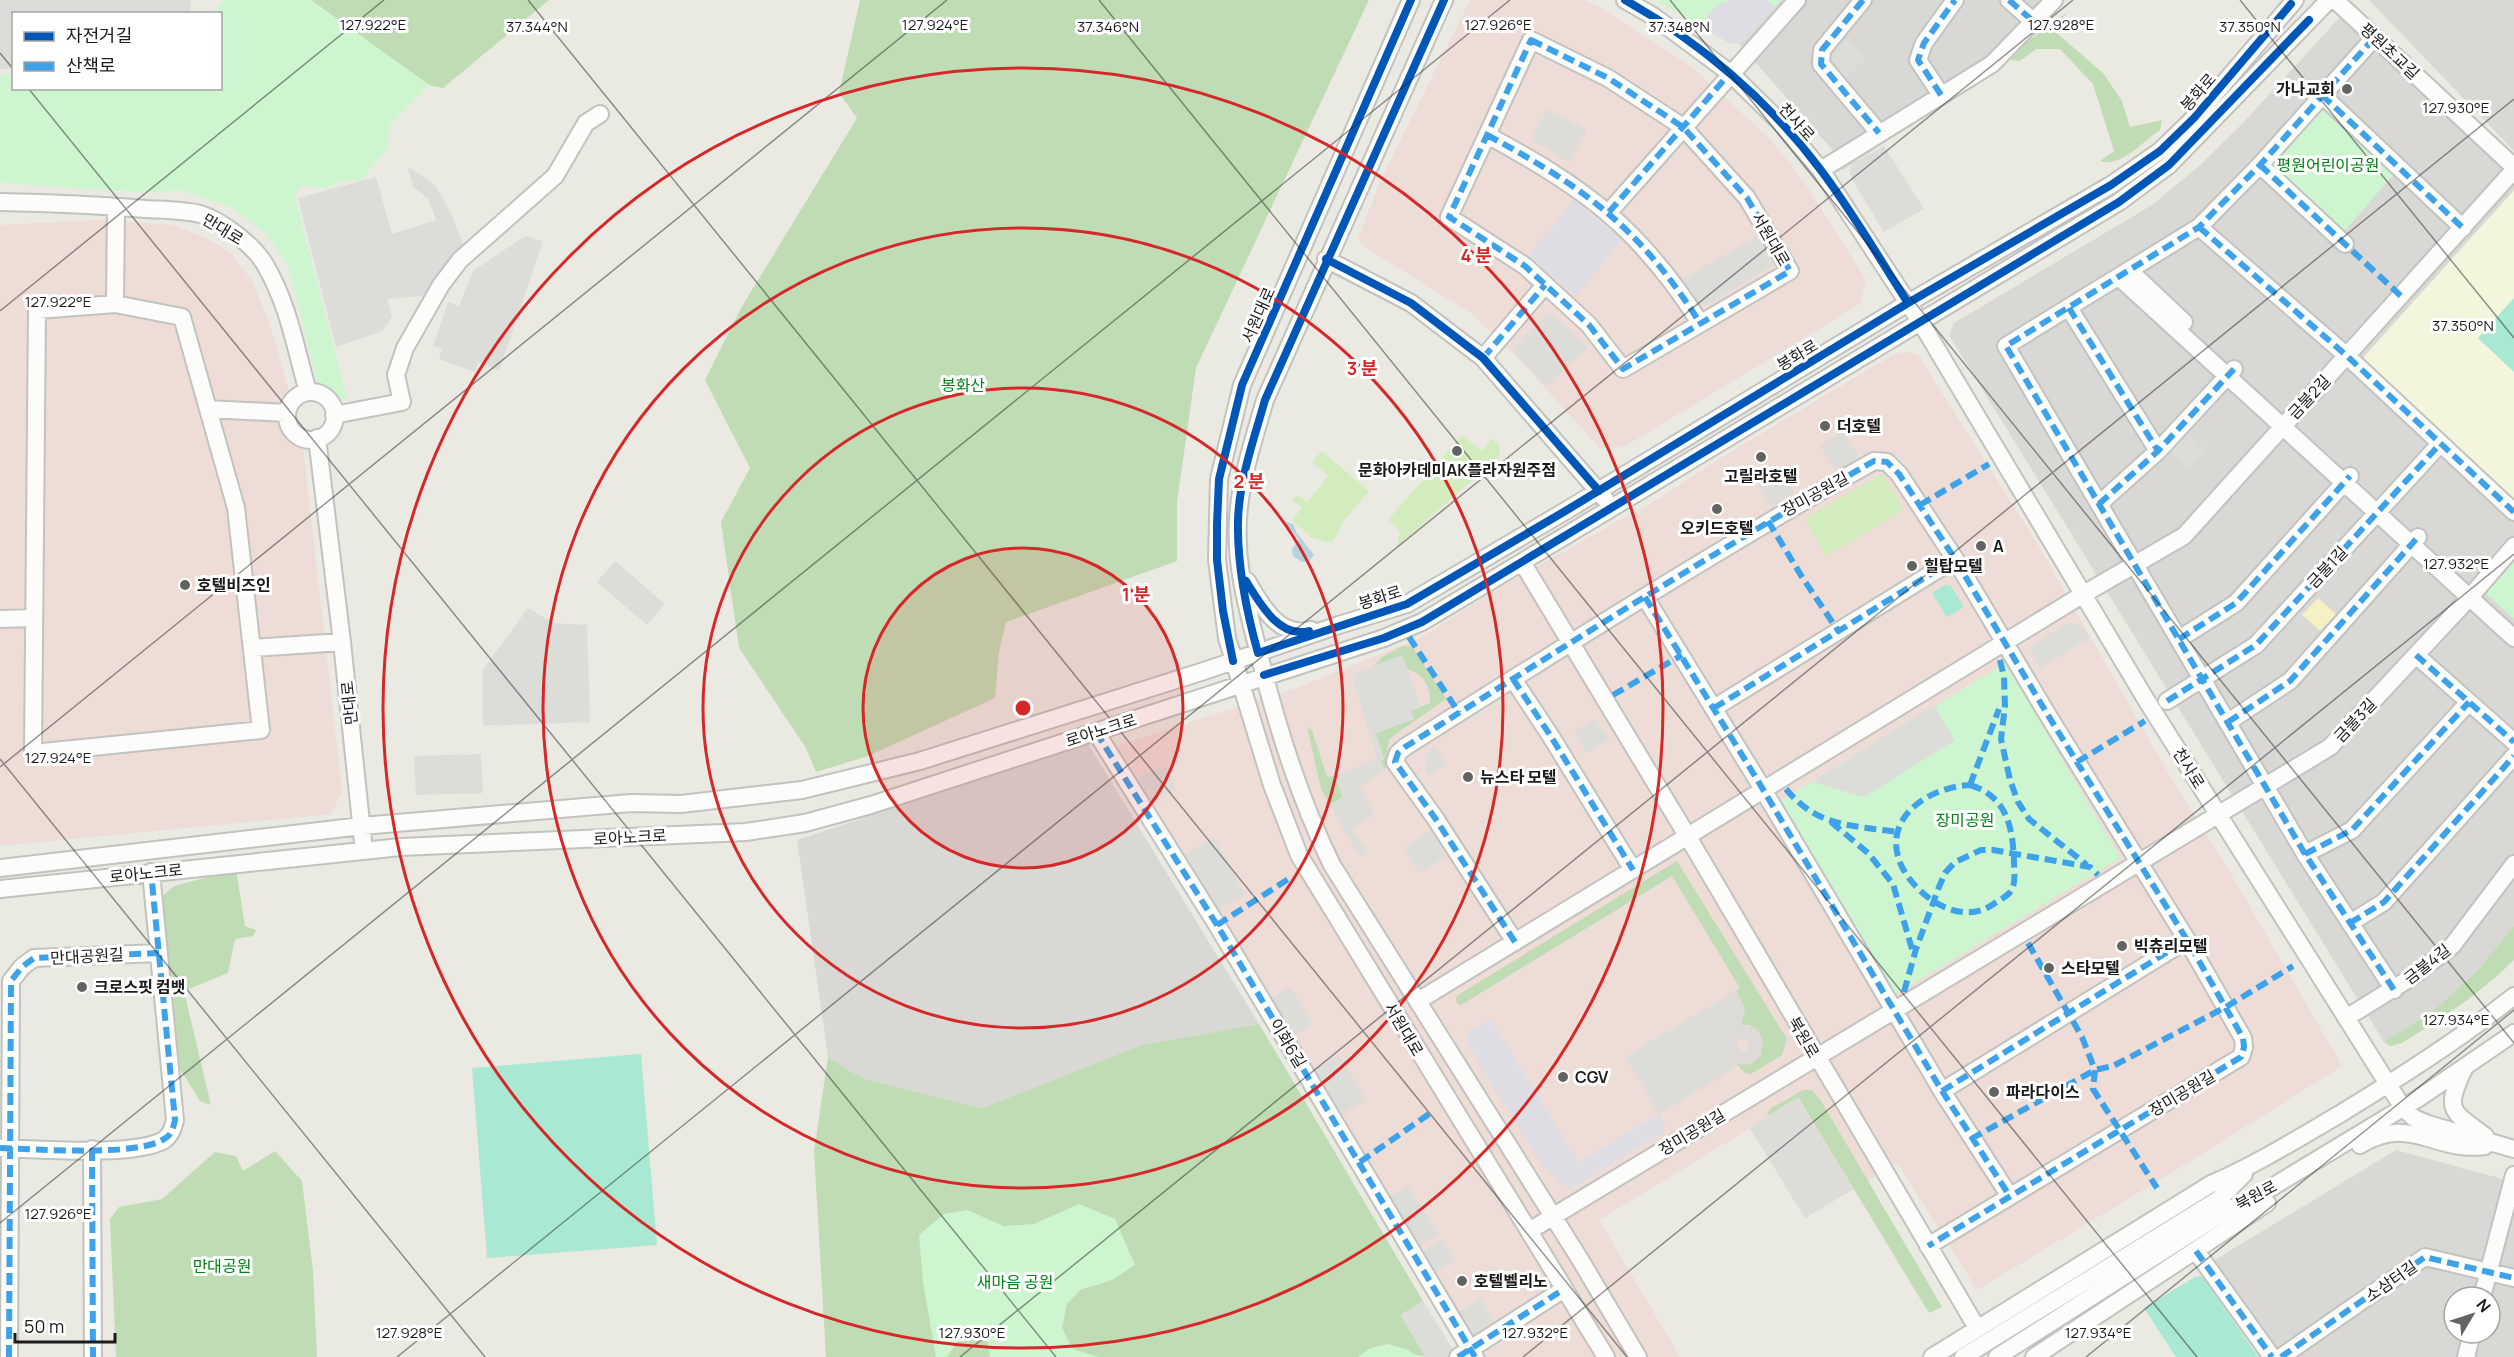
<svg xmlns="http://www.w3.org/2000/svg" width="2514" height="1357" viewBox="0 0 2514 1357" font-family="Manrope,'Noto Sans KR',sans-serif">
	<style>
		.residential { fill: #d9d8d4; fill-rule: evenodd }
		.commercial { fill: #eedcd6 }
		.education { fill: #f3f5dc }
		.grass { fill: #d2ecbd }
		.forest { fill: #c0dcb4 }
		.sand { fill: #f6f0c5 }
		.park { fill: #cdf5d0 }
		.pitch { fill: #a9e8d2 }
		.parking { fill: #dcdcd9 }
		.plaza { fill: #dedde3 }
		.water { fill: #b2d4e1 }
		.pier { fill: #dcdbd8; fill-rule: evenodd }
		.lines { fill: none; stroke-linecap: round; stroke-linejoin: round }
		.minor-casing { stroke: #c2c2bf; stroke-width: 20 }
		.minor { stroke: #fcfcfb; stroke-width: 16 }
		.quiet { stroke: #3da2ea; stroke-width: 6; stroke-dasharray: 12 6; stroke-linecap: butt }
		.cycleway-casing { stroke: #fff; stroke-width: 11 }
		.cycleway { stroke: #0057b8; stroke-width: 8 }
		.ticks { fill: none; stroke: #1b1b1b; stroke-width: 1.5; stroke-opacity: 0.45 }
		.ring { fill: none; stroke: #d62828; stroke-width: 3 }
		.poi-dot { fill: #636361; stroke: #fff; stroke-width: 2 }
		.labels { text-anchor: middle; stroke-width: 6; stroke-linejoin: round; paint-order: stroke }
		.street-label { font-size: 16px; fill: #1b1b1b; stroke: #fff }
		.poi-label { font-size: 16px; font-weight: bold; fill: #1b1b1b; stroke: #fff; text-anchor: start }
		.park-label { font-size: 16px; fill: #008317; stroke: #fff }
		.ticks-label { font-size: 15px; text-anchor: middle; fill: #1b1b1b; stroke: #fff; stroke-width: 6; stroke-linejoin: round; paint-order: stroke }
		.centre { fill: #d62828; stroke: #fff; stroke-width: 3 }
		.ring-label { font-size: 18px; text-anchor: middle; font-weight: bold; fill: #d62828; stroke: #fff; stroke-width: 6; stroke-linejoin: round; paint-order: stroke }
	</style>
	<rect width="100%" height="100%" fill="#eae9e2"/>
	<path class="residential" d="M1781 0H2066L2010 60 1843 170 1831 148 1739 44 1751 34Z
		M2369 0H2514V151Z
		M2340 17 2514 177V926L2477 971 2433 1011 2384 1042 1949 335 1954 323 2152 205 2199 166 2243 123Z
		M1088 744 1259 1024 1142 1045 982 1108 862 1078 828 1057 797 840Z
		M2396 1150 2514 1182V1357H2259L2200 1269ZM2454 1297H2490V1333H2454Z"/>
	<path class="commercial" d="M1470 0H1584L1601 8 1692 67 1773 142 1808 188 1866 280 1860 304 1624 447 1600 448 1513 353 1471 313 1363 246 1358 238 1381 180Z
		M102 220 172 225 203 237 230 252 252 281 269 322 291 397 294 423 302 438 342 792 331 814 0 846V225Z
		M1906 352 1918 355 2038 545 2161 761 2228 869 2342 1066 2181 1167 1977 1290 1898 1163 1805 1218 1750 1128 1599 1220 1680 1357H1481L1111 748 1294 689 1420 638 1505 584 1662 497 1716 461 1893 355Z"/>
	<path class="education" d="M2514 190V503L2360 361Z"/>
	<path class="grass" d="M1462 435 1482 451 1492 438C1499 444 1501 448 1499 456L1397 547 1400 533 1395 525 1388 520Z
		M1322 451 1369 491 1344 520 1334 540 1330 543 1312 538 1292 520 1302 508 1292 500 1297 495 1307 502 1328 476 1312 462Z
		M1882 473 1904 510 1826 556 1804 519Z"/>
	<path class="forest" d="M311 0H549L443 88 429 85Z
		M860 0H1369L1196 368 1177 502V561L1006 622 999 652 995 698 868 756 816 772 806 748 739 648 721 522 750 468 705 380 741 308 857 118 839 93Z
		M2068 12 2053 30 2103 73 2122 101 2130 127 2162 120 2160 130C2143 141 2121 168 2100 161L2114 151 2093 84 2060 49H2036L2020 61 2010 60 2028 41Z
		M1403 646H1410L1415 651 1446 699 1389 739 1385 770 1381 761 1384 759 1376 733 1414 719 1411 711 1430 703C1431 687 1423 673 1407 669L1402 656 1374 666 1382 657Z
		M1307 727 1312 730 1327 777 1335 776 1343 797 1330 805 1321 789Z
		M1677 861 1787 1039 1782 1055 1751 1074 1745 1073 1736 1063 1742 1065 1760 1033 1749 1025H1741L1745 1009 1736 990 1740 988 1672 876 1461 1005 1457 1004 1456 997 1458 995Z
		M236 870 245 926 256 930 253 936 235 939 228 973 184 991 211 1105 200 1101 180 1069 162 896 174 886Z
		M2514 926V960C2480 994 2442 1018 2402 1043L2390 1046 2384 1042 2433 1011 2477 971Z
		M1259 1024 1423 1301 1401 1316 1426 1357 1377 1346 1358 1357H826L814 1151 828 1057 862 1078 982 1108 1142 1045Z
		M1803 1090H1812L1820 1099 1942 1307 1929 1313 1798 1097 1769 1115 1767 1114 1770 1109Z
		M275 1151 302 1181 313 1271 317 1357H116L110 1219 119 1207 162 1199 215 1152 236 1156 243 1171Z"/>
	<path class="sand" d="M2318 598 2336 614 2320 631 2302 615Z"/>
	<path class="park" d="M224 0H311L429 85 389 126 388 148 360 181 346 180 326 188 303 185 294 195 347 398 327 399 320 394 288 265 266 233 229 206 181 191 138 192 0 183V75H13L14 88H220V14L213 13Z
		M1656 0H1781L1751 34 1739 44 1729 43Z
		M2330 109 2394 174 2342 234 2274 171 2276 163 2322 110Z
		M2514 562V619L2486 594Z
		M2005 663 2120 858 1894 995 1780 801Z
		M1079 1204 1115 1219 1135 1265 1112 1280 1080 1290 1067 1304 1062 1328 1073 1349 1099 1357H990L986 1332 976 1326 956 1343 947 1357H936L923 1282 919 1235 944 1214 967 1210 1004 1226 1034 1224Z
		M1387 1344 1406 1349 1419 1357H1358L1369 1349Z"/>
	<path class="pitch" d="M2514 298V372L2478 338Z
		M1945 585 1951 586 1964 607 1947 617 1932 593Z
		M641 1054 657 1245 487 1258 472 1068Z
		M2202 1276 2258 1357H2176L2144 1308 2195 1277Z"/>
	<path class="parking" d="M0 0H191L190 13 14 14 13 69H0Z
		M1847 39 1866 58 1845 80 1834 70 1832 55Z
		M1548 109 1587 130 1569 162 1531 140Z
		M1884 146 1924 209 1884 232 1851 178 1850 169 1854 163Z
		M407 166 435 185 451 213 464 247 442 270 423 296 387 299 392 317 382 331 336 347 298 198 376 177 392 234 436 220 429 200 413 186Z
		M525 236 543 241 499 371 478 362 475 372 439 359 442 349 433 346 448 302 459 306 473 271Z
		M1757 236 1773 265 1707 305 1695 300 1683 280Z
		M1551 313 1588 347 1546 386 1516 354 1515 350 1516 345 1546 314Z
		M2185 430 2204 450 2187 468 2167 448Z
		M1842 431 1859 457 1836 472 1820 446Z
		M1779 468 1794 493 1771 507 1756 482Z
		M615 561 665 604 647 625 597 582Z
		M528 608 553 623 587 625 590 722 483 726V670Z
		M2072 623 2084 629 2089 638 2040 668 2030 649 2031 646 2065 625Z
		M1402 655 1421 707 1411 711 1414 719 1376 733 1384 759 1381 761 1385 770 1359 787 1375 813 1352 829 1368 852 1361 857 1345 833 1330 805 1342 797 1335 776 1377 759 1352 675Z
		M1934 705 1955 740 1864 797 1812 782Z
		M1595 719 1609 739 1587 753 1574 733Z
		M1434 745 1447 764 1428 776 1425 769V759Z
		M481 754 483 793 416 795 414 756Z
		M1165 766 1176 791 1161 795 1139 807 1127 784 1145 773Z
		M1429 831 1446 856 1420 873 1404 848Z
		M1214 838 1245 895 1216 910 1184 855Z
		M1290 987 1313 1024 1292 1037 1270 1000Z
		M1722 999 1729 1012 1724 1033 1720 1037 1726 1056 1738 1066 1659 1114 1625 1057Z
		M1339 1055 1366 1100 1340 1115 1314 1070Z
		M1797 1098 1853 1189 1805 1218 1750 1128Z
		M1408 1186 1439 1234 1419 1247 1388 1198Z
		M1442 1239 1455 1260 1436 1272 1423 1252Z
		M1481 1298 1495 1324 1473 1336 1459 1312Z
		M1423 1301 1455 1353 1449 1357H1426L1400 1315Z"/>
	<path class="plaza" d="M1733 0H1767L1775 7 1751 34 1739 44 1729 43 1711 32 1707 16 1719 4Z
		M1574 200 1622 240 1576 296 1528 256Z
		M1491 1019 1578 1162 1659 1114 1666 1124 1662 1133 1571 1189 1562 1185 1542 1165 1466 1043 1468 1032Z"/>
	<path class="water" d="M1284 520 1294 525 1296 532 1314 555 1309 561 1302 562 1293 556 1292 549 1299 540Z"/>
	<path class="pier" d="M1736 990 1745 1009 1741 1025 1755 1028 1760 1033 1763 1042 1761 1055 1753 1063 1747 1065 1736 1063 1726 1056 1718 1061 1715 1055 1717 1041 1724 1033 1728 1017V1008L1722 999ZM1742 1038 1750 1043 1748 1051 1744 1052 1740 1050 1737 1040Z"/>
	<g class="lines">
		<defs>
			<path id="minor" d="M1411 0 1242 385 1219 479 1217 560 1227 638 1272 785 1299 855 1606 1357
				M1444 0 1265 400C1254 439 1240 479 1238 520 1235 566 1248 610 1259 654 1277 727 1299 798 1332 865L1578 1256 1638 1357
				M1625 0 1653 16 1730 73 1781 123 1821 170 1920 321 2145 698 2403 1108 2414 1118 2428 1124 2514 1149
				M1863 0 1822 50 1821 64 1879 133
				M2009 0 2034 22
				M2335 0 2514 167
				M2374 38 2260 165 2199 227 2006 346 2305 854 2394 990
				M1531 40 1608 78 1683 127 1747 198 1790 271 1623 369 1589 325 1525 266 1449 217Z
				M1941 95 1918 60 1924 43 1955 0
				M2322 95 2463 228
				M1487 135C1584 187 1640 228 1700 323
				M2260 165 2345 244
				M1821 170 1992 64 2054 0
				M0 202C49 203 97 205 146 209 163 210 183 210 200 214 221 220 253 245 264 263 288 302 296 350 308 392
				M1609 212 1797 0
				M2199 227 2347 356 2514 512
				M1326 259 1411 303 1483 358 1605 499
				M2130 271 2184 322
				M2120 278 2514 638
				M115 304 182 317 236 508 261 730 33 753 37 310 115 304 116 207
				M2069 308 2158 451
				M1483 358 1545 285
				M287 416a24 24 0 1 1 48 0a24 24 0 1 1-48 0Z
				M208 409 287 413
				M334 415 402 402 396 375 405 348 441 285 460 260 555 176 586 123 600 114
				M317 438 342 642 364 851
				M2099 504 2158 451 2234 369
				M1522 562 1688 837 1977 1328
				M1247 581C1261 605 1279 639 1311 630
				M1645 597 1758 781 1942 1091 2009 1195
				M0 619 34 618
				M2179 639 2236 603 2350 476
				M252 648 342 642
				M2416 655 2514 742
				M1513 679 1550 735 1633 870
				M2167 701 2256 645 2440 444
				M1714 708 1955 559
				M2228 722 2290 681 2418 537
				M1096 732 1217 925 1475 1357
				M2305 854 2352 830 2469 702
				M0 868 362 826 631 803 681 804 802 790 920 761 1204 671 1339 625 1407 604 1567 510 1908 303 2111 185 2160 151 2194 118 2295 0
				M0 889 401 847 746 832 805 823 871 805 1384 638 1422 622 1522 562 2119 202 2169 165 2329 0
				M2350 923 2384 902 2514 756
				M1515 942 1435 818 1395 762 1398 753 1405 747C1560 649 1715 551 1874 461L1887 462 1899 474 1955 559 2046 712 2187 940 2243 1038 2244 1047 2241 1057 1928 1246
				M1418 1001 2082 595 2184 536 2514 170
				M2346 1018 2412 977 2452 946 2514 864
				M2464 1069C2444 1110 2451 1111 2485 1136
				M1942 1091 2187 940
				M2360 1145C2410 1114 2435 1153 2485 1146
				M1 1148C38 1149 135 1157 164 1140 171 1135 173 1128 175 1120L151 872
				M92 1149 93 1357
				M1529 1231 2330 747 2470 597 2514 546
				M2196 1251 2272 1357
				M2482 1297 2514 1175
				M9 1357 11 981 22 967 34 958 159 953
				M1458 1357 1564 1289
				M1932 1357 2211 1184C2257 1164 2297 1139 2340 1114 2400 1077 2459 1040 2514 996
				M1963 1357 2219 1199 2244 1174
				M1997 1357 2229 1209 2244 1204 2419 1098 2514 1033
				M2034 1357 2267 1203
				M2281 1357 2425 1257 2514 1278
				M2466 1357 2472 1333"/>
		</defs>
		<use href="#minor" class="minor-casing"/>
		<use href="#minor" class="minor"/>
		<path class="quiet" d="M1863 0 1822 50 1821 64 1879 133
			M2009 0 2034 22
			M2374 38 2260 165 2199 227 2006 346 2305 854 2394 990
			M1531 40 1608 78 1683 127 1747 198 1790 271 1623 369 1589 325 1525 266 1449 217Z
			M1941 95 1918 60 1924 43 1955 0
			M2322 95 2463 228
			M1487 135C1584 187 1640 228 1700 323
			M2260 165 2402 297
			M1609 212 1730 73
			M2199 227 2347 356 2514 512
			M2069 308 2158 451
			M1483 358 1545 285
			M2099 504 2158 451 2234 369
			M1920 505 1989 464
			M1768 521 1802 577 1839 632
			M1645 597 1758 781 1942 1091 2009 1195
			M1409 637 1459 713
			M2179 639 2236 603 2350 476
			M2416 655 2514 742
			M2000 660 2004 677 2005 706 2001 739 2010 780 2018 802 2029 819 2087 865
			M1513 679 1550 735 1633 870
			M1613 695 1682 655
			M2167 701 2256 645 2440 444
			M1714 708 1955 559
			M2228 722 2290 681 2418 537
			M1096 732 1217 925 1475 1357
			M2077 762 2145 721
			M1970 785C2007 796 2013 828 2014 862 2014 870 2016 881 2012 889 2010 895 2001 899 1995 903 1962 928 1918 898 1902 867 1879 819 1928 787 1970 785Z
			M1970 785 1999 709
			M1786 789C1817 827 1851 825 1897 832
			M1831 822 1868 853 1893 884 1914 956
			M2305 854 2352 830 2469 702
			M2350 923 2384 902 2514 756
			M1217 925 1290 878
			M1515 942 1435 818 1395 762 1398 753 1405 747C1560 649 1715 551 1874 461L1887 462 1899 474 1955 559 2046 712 2187 940 2243 1038 2244 1047 2241 1057 1928 1246
			M2028 943 2082 1037 2095 1070 2093 1089 2157 1188
			M1904 992 1916 949 1939 887 1945 873 1955 862 1981 850H1993L2090 867 2098 875
			M1942 1091 2187 940
			M1971 1139 2095 1070 2113 1066 2226 1007 2293 966
			M0 1148C36 1149 137 1157 164 1139 172 1135 173 1128 175 1120L151 872
			M92 1149 93 1357
			M1360 1162 1429 1114
			M2196 1251 2272 1357
			M9 1357 11 981 22 967 34 958 159 953
			M1458 1357 1564 1289
			M2281 1357 2425 1257 2514 1278"/>
		<defs>
			<path id="cycleway" d="M1444 0 1265 400C1254 439 1239 480 1238 521 1237 566 1246 610 1258 653L1407 604 1567 510 1908 303 2111 185 2160 151 2194 118 2291 4
				M1625 0C1700 42 1768 100 1820 169 1852 211 1879 258 1908 303
				M1326 259 1411 303 1483 358 1599 491
				M1246 581C1259 602 1279 639 1309 631
				M1233 661 1223 611 1217 560V524L1219 479 1242 385 1411 0
				M1264 675 1384 638 1422 622 2119 202 2169 165 2309 20"/>
		</defs>
		<use href="#cycleway" class="cycleway-casing"/>
		<use href="#cycleway" class="cycleway"/>
	</g>
	<path class="ticks" d="M528 0 1627 1357M1099 0 2197 1357M1670 0 2514 1043M2240 0 2514 338M0 53 14 70M28 88 1056 1357M0 311 384 0M0 759 485 1357M0 767 947 0M0 1223 1510 0M397 1357 2073 0M960 1357 2514 99M1523 1357 2514 554M2086 1357 2514 1010"/>
	<circle cx="1023" cy="708" r="160" fill="#d62828" fill-opacity=".12"/>
	<g class="ring">
		<circle cx="1023" cy="708" r="160"/>
		<circle cx="1023" cy="708" r="320"/>
		<circle cx="1023" cy="708" r="480"/>
		<circle cx="1023" cy="708" r="640"/>
	</g>
	<g class="poi-dot">
		<circle cx="2347" cy="89" r="6"/>
		<circle cx="1825" cy="426" r="6"/>
		<circle cx="1457" cy="451" r="6"/>
		<circle cx="1761" cy="457" r="6"/>
		<circle cx="1717" cy="509" r="6"/>
		<circle cx="1981" cy="546" r="6"/>
		<circle cx="1912" cy="566" r="6"/>
		<circle cx="185" cy="585" r="6"/>
		<circle cx="1468" cy="777" r="6"/>
		<circle cx="2122" cy="946" r="6"/>
		<circle cx="2049" cy="968" r="6"/>
		<circle cx="82" cy="987" r="6"/>
		<circle cx="1563" cy="1077" r="6"/>
		<circle cx="1994" cy="1092" r="6"/>
		<circle cx="1462" cy="1281" r="6"/>
	</g>
	<g class="labels">
		<g class="street-label">
			<text transform="translate(2390 51) rotate(43)" y="6">평원초교길</text>
			<text transform="translate(2198 92) rotate(-49)" y="6">봉화로</text>
			<text transform="translate(1797 122) rotate(48)" y="6">천사로</text>
			<text transform="translate(223 229) rotate(31)" y="6">만대로</text>
			<text transform="translate(1771 239) rotate(60)" y="6">서원대로</text>
			<text transform="translate(1258 315) rotate(-66)" y="6">서원대로</text>
			<text transform="translate(1797 355) rotate(-31)" y="6">봉화로</text>
			<text transform="translate(2309 397) rotate(-47)" y="6">금불2길</text>
			<text transform="translate(1815 494) rotate(-29)" y="6">장미공원길</text>
			<text transform="translate(2327 567) rotate(-47)" y="6">금불1길</text>
			<text transform="translate(1380 597) rotate(-18)" y="6">봉화로</text>
			<text transform="translate(349 703) rotate(-96)" y="6">만대로</text>
			<text transform="translate(2355 720) rotate(-47)" y="6">금불3길</text>
			<text transform="translate(1101 730) rotate(-18)" y="6">로아노크로</text>
			<text transform="translate(2189 768) rotate(58)" y="6">천사로</text>
			<text transform="translate(630 837) rotate(-3)" y="6">로아노크로</text>
			<text transform="translate(146 873) rotate(-6)" y="6">로아노크로</text>
			<text transform="translate(87 956) rotate(-3)" y="6">만대공원길</text>
			<text transform="translate(2427 964) rotate(-38)" y="6">금불4길</text>
			<text transform="translate(1404 1029) rotate(59)" y="6">서원대로</text>
			<text transform="translate(1804 1037) rotate(60)" y="6">북원로</text>
			<text transform="translate(1288 1043) rotate(59)" y="6">이화6길</text>
			<text transform="translate(2182 1093) rotate(-31)" y="6">장미공원길</text>
			<text transform="translate(1692 1132) rotate(-31)" y="6">장미공원길</text>
			<text transform="translate(2256 1195) rotate(-28)" y="6">북원로</text>
			<text transform="translate(2391 1281) rotate(-35)" y="6">소삼터길</text>
		</g>
		<g class="poi-label">
			<text x="2335" y="95" text-anchor="end">가나교회</text>
			<text x="1837" y="432">더호텔</text>
			<text x="1457" y="476" text-anchor="middle">문화아카데미AK플라자원주점</text>
			<text x="1761" y="482" text-anchor="middle">고릴라호텔</text>
			<text x="1717" y="534" text-anchor="middle">오키드호텔</text>
			<text x="1993" y="552">A</text>
			<text x="1924" y="572">힐탑모텔</text>
			<text x="197" y="591">호텔비즈인</text>
			<text x="1480" y="783">뉴스타 모텔</text>
			<text x="2134" y="952">빅츄리모텔</text>
			<text x="2061" y="974">스타모텔</text>
			<text x="94" y="993">크로스핏 컴뱃</text>
			<text x="1575" y="1083">CGV</text>
			<text x="2006" y="1098">파라다이스</text>
			<text x="1474" y="1287">호텔벨리노</text>
		</g>
		<g class="park-label">
			<text x="2328" y="171">평원어린이공원</text>
			<text x="963" y="391">봉화산</text>
			<text x="1965" y="826">장미공원</text>
			<text x="222" y="1272">만대공원</text>
			<text x="1015" y="1288">새마음 공원</text>
		</g>
	</g>
	<g class="ticks-label">
		<text x="373" y="30">127.922°E</text>
		<text x="935" y="30">127.924°E</text>
		<text x="1498" y="30">127.926°E</text>
		<text x="2061" y="30">127.928°E</text>
		<text x="537" y="32">37.344°N</text>
		<text x="1108" y="32">37.346°N</text>
		<text x="1679" y="32">37.348°N</text>
		<text x="2250" y="32">37.350°N</text>
		<text x="2456" y="113">127.930°E</text>
		<text x="58" y="307">127.922°E</text>
		<text x="2463" y="331">37.350°N</text>
		<text x="2456" y="569">127.932°E</text>
		<text x="58" y="763">127.924°E</text>
		<text x="2456" y="1025">127.934°E</text>
		<text x="58" y="1219">127.926°E</text>
		<text x="409" y="1338">127.928°E</text>
		<text x="972" y="1338">127.930°E</text>
		<text x="1535" y="1338">127.932°E</text>
		<text x="2098" y="1338">127.934°E</text>
	</g>
	<circle cx="1023" cy="708" r="9" class="centre"/>
	<g class="ring-label">
		<text x="1476" y="262">4 분</text>
		<text x="1362" y="375">3 분</text>
		<text x="1249" y="488">2 분</text>
		<text x="1136" y="601">1 분</text>
	</g>
	<rect x="12" y="12" width="210" height="78" fill="#ffffff" stroke="#a4a4a4" stroke-width="1.5"/>
	<rect x="24" y="32" width="30" height="9" fill="#0057b8" stroke="#a4a4a4" stroke-width="1.5"/>
	<text x="66" y="42" font-size="18" fill="#1b1b1b">자전거길</text>
	<rect x="24" y="62" width="30" height="9" fill="#3da2ea" stroke="#a4a4a4" stroke-width="1.5"/>
	<text x="66" y="72" font-size="18" fill="#1b1b1b">산책로</text>
	<g transform="translate(2472 1315) rotate(51)"><circle r="28" fill="#ffffff" stroke="#a4a4a4" stroke-width="1.5"/>
	<path d="M0-4.5L10 22L0 15L-10 22Z" fill="#636361"/>
	<text y="-9" font-size="16" font-weight="bold" text-anchor="middle" fill="#1b1b1b">N</text>
	</g>
	<path d="M15 1333v9h100v-9" fill="none" stroke="#1b1b1b" stroke-width="3"/>
	<text x="24" y="1333" font-size="18" fill="#1b1b1b" stroke="#ffffff" stroke-width="4.5" paint-order="stroke">50 m</text>
</svg>
